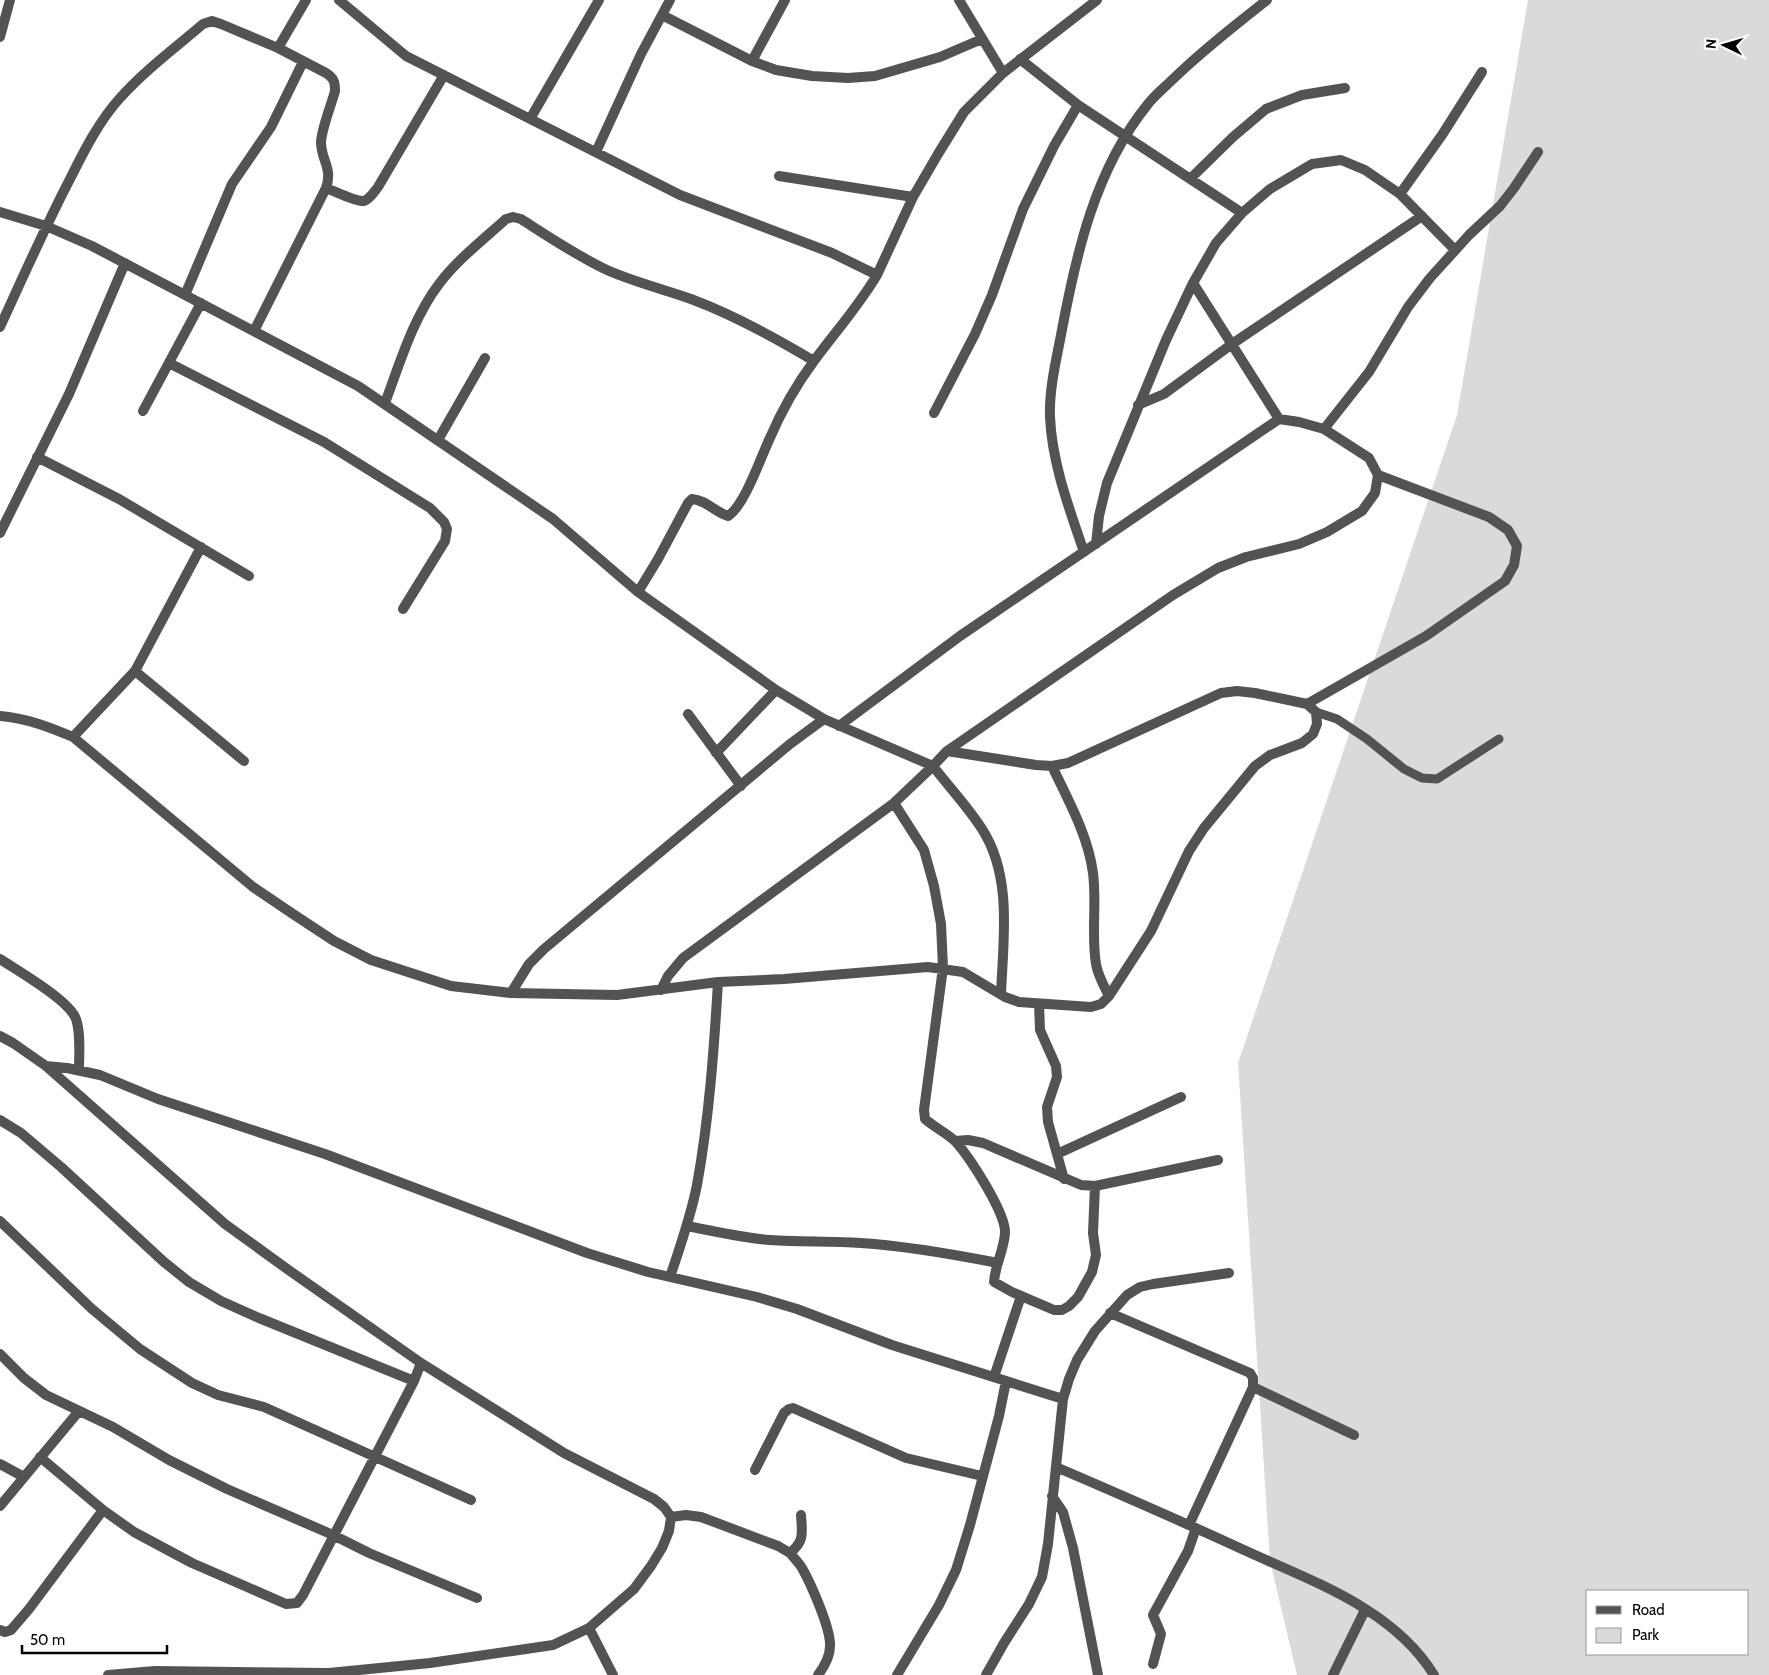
<svg xmlns="http://www.w3.org/2000/svg" width="1769" height="1675" viewBox="0 0 1769 1675" font-family="Cabin,sans-serif">
	<style>
		.green { fill: #dadada; fill-rule: evenodd }
		.lines { fill: none; stroke-linecap: round; stroke-linejoin: round }
		.lane { stroke: #535353; stroke-width: 9 }
		.street { stroke: #535353; stroke-width: 10 }
	</style>
	<rect width="100%" height="100%" fill="#fff"/>
	<path class="green" d="M1528 0H1769V1675H1297L1270 1561 1238 1063 1457 415ZM1588 1591H1748V1654H1588Z"/>
	<g class="lines">
		<path class="lane" d="M1316 712 1337 719 1367 739 1404 769 1422 778 1437 779 1499 739"/>
		<path class="street" d="M339 0 406 56 680 195 832 253 877 275 913 197 938 154 964 112 1003 73 959 0
			M662 15 752 61 776 70 812 76 848 78 875 76 940 57 982 39
			M0 37 10 0
			M278 48 306 0
			M1020 59 1078 105 1242 213
			M752 61 785 0
			M1003 73 1097 0
			M530 119 599 0
			M596 152 641 54 670 0
			M779 176 913 197
			M1190 179 1233 137 1266 109 1302 95 1345 88
			M326 188C335 191 355 202 364 201 370 199 374 192 378 187L444 75
			M1400 194 1442 135 1482 72
			M0 212 46 226 92 246 358 386 553 519 638 592 776 690 824 719 933 766 947 751 1036 765 1052 766 1068 763 1221 693 1237 691 1255 693 1307 704 1316 712 1317 724 1313 734 1302 743 1270 755 1255 766 1204 828 1189 851 1151 931 1109 996 1101 1004 1091 1007 1019 1002 1005 997 963 972 928 967 784 979 718 982 617 995 511 993 451 986 371 960 334 941 293 914 253 887 73 737C49 727 26 718 0 716
			M1193 283 1279 419
			M185 295 232 184 271 127 303 62
			M0 327C23 277 45 227 70 179 84 151 99 121 120 98 145 70 175 48 203 24L212 21 221 24 278 48 326 73C334 78 335 82 335 91 331 106 322 127 321 142 321 161 333 167 326 188L254 331
			M169 363 324 442 430 508 444 522 447 529 445 541 403 609
			M385 403C400 363 413 318 439 284 457 260 484 239 506 219L513 217 521 219C549 237 577 256 607 270 634 282 663 289 691 299 734 315 774 337 814 361
			M1138 405 1164 394 1232 344 1422 216
			M143 411 201 303
			M934 413 975 334 992 295 1023 209 1054 146 1078 105
			M1324 429 1369 372 1408 307 1430 278 1469 235 1500 206 1514 188 1538 152
			M438 440 485 358
			M37 457 119 499 249 576
			M0 533 69 394 125 263
			M1096 544 1099 516 1107 483 1166 340 1193 283 1216 243 1242 213 1270 189 1312 164 1341 160 1365 170 1400 194 1455 250
			M1084 552C1069 508 1052 463 1050 417 1049 390 1056 361 1061 335 1076 254 1095 169 1148 104 1155 95 1164 88 1172 80 1202 51 1234 26 1267 0
			M638 592 658 559 688 503 692 499C706 500 715 512 728 516 745 505 760 459 769 440 781 412 796 385 814 361 836 331 858 307 877 275
			M135 671 244 761
			M1307 704 1426 636 1505 581 1514 565 1517 546 1508 530 1489 517 1378 475
			M688 714 741 786
			M839 726 960 636 1279 419 1299 422 1324 429 1369 458 1378 475 1375 493 1362 511 1327 532 1299 544 1246 557 1218 568 1173 595 947 751
			M73 737 135 671 201 547
			M716 753 776 690
			M1052 766C1068 800 1088 835 1093 873 1097 903 1091 934 1096 964 1098 976 1104 986 1109 996
			M894 803 924 850 934 886 941 924 943 968 924 1110 925 1119C934 1127 947 1133 956 1142 970 1158 1006 1213 1005 1233 1004 1250 995 1265 994 1282L1012 1292 1054 1310H1062L1069 1306 1078 1297 1092 1272 1096 1255 1093 1233 1095 1186
			M0 959C18 971 69 1000 76 1019 81 1034 79 1054 79 1070
			M661 990 668 976 683 958 894 803 933 766C949 787 968 807 982 829 1013 877 1003 941 1001 994
			M511 993 529 964 544 949 790 744 824 719
			M1039 1004 1040 1030 1056 1066 1057 1077 1047 1107 1048 1122 1064 1179
			M0 1036 13 1043 46 1066 225 1224 290 1271 421 1363 564 1453 654 1499 664 1507 671 1517 669 1531 662 1548 651 1566 634 1589 589 1628 553 1645 430 1663 329 1673 155 1671 108 1675
			M46 1066 67 1068 100 1075 158 1099 325 1154 587 1253 648 1272 757 1297 797 1309 892 1345 1063 1399
			M0 1120 21 1133 61 1167 164 1262 189 1282 221 1301 259 1318 414 1381
			M955 1141 968 1140 983 1143 1081 1185 1095 1186 1218 1160
			M1057 1154 1181 1097
			M0 1221 92 1309 140 1349 192 1383 218 1395 264 1407 471 1500
			M687 1226C714 1231 742 1238 770 1240 800 1242 831 1241 861 1243 908 1246 952 1254 998 1263
			M670 1277C680 1247 691 1216 697 1185 709 1119 714 1050 718 982
			M1110 1313 1250 1373 1253 1378V1387L1189 1525
			M0 1354 24 1378 46 1395 113 1427 169 1460 227 1489 333 1535 369 1553 477 1598
			M994 1377 1021 1296
			M1253 1387 1354 1435
			M40 1457 103 1510 134 1532 192 1563 286 1604 297 1603 303 1595 414 1381 421 1363
			M0 1464 24 1477
			M1056 1467C1119 1494 1181 1521 1244 1550 1311 1581 1393 1608 1434 1675
			M755 1470 784 1413 789 1409 793 1408 906 1458 982 1476
			M1052 1496 1063 1512 1073 1548 1098 1675
			M0 1506 79 1411
			M671 1517 686 1515 701 1517 778 1546 790 1553C805 1541 802 1533 801 1515
			M790 1553C794 1558 799 1563 802 1568 811 1584 831 1629 830 1646 830 1656 824 1667 818 1675
			M589 1628 613 1675
			M0 1630 5 1632 11 1630 29 1609 103 1510
			M1153 1664 1161 1634 1153 1615 1188 1551 1196 1528
			M897 1675 939 1605 956 1570 970 1525 999 1416 1006 1381
			M986 1675 1004 1643 1029 1604 1042 1577 1048 1544 1063 1399 1069 1379 1077 1360 1095 1331 1127 1295 1140 1287 1153 1284 1229 1273
			M1333 1675 1365 1610"/>
	</g>
	<rect x="1586" y="1590" width="162" height="65" fill="#ffffff" stroke="#999999"/>
	<rect x="1596" y="1606" width="25" height="8" fill="#535353" stroke="#999999"/>
	<text x="1632" y="1615" font-size="15" fill="#000000">Road</text>
	<rect x="1596" y="1628" width="25" height="15" fill="#dadada" stroke="#999999"/>
	<text x="1632" y="1640" font-size="15" fill="#000000">Park</text>
	<g transform="translate(1724 45) rotate(275)" stroke="#ffffff" stroke-width="4" paint-order="stroke">
	<path d="M0-4L9 19L0 12L-9 19Z" fill="#000000"/>
	<text y="-8" font-size="14" font-weight="bold" text-anchor="middle" fill="#000000">N</text>
	</g>
	<path d="M22 1645v8h145v-8" fill="none" stroke="#000000" stroke-width="2.5"/>
	<text x="30" y="1645" font-size="15" fill="#000000" stroke="#ffffff" stroke-width="4" paint-order="stroke">50 m</text>
</svg>
